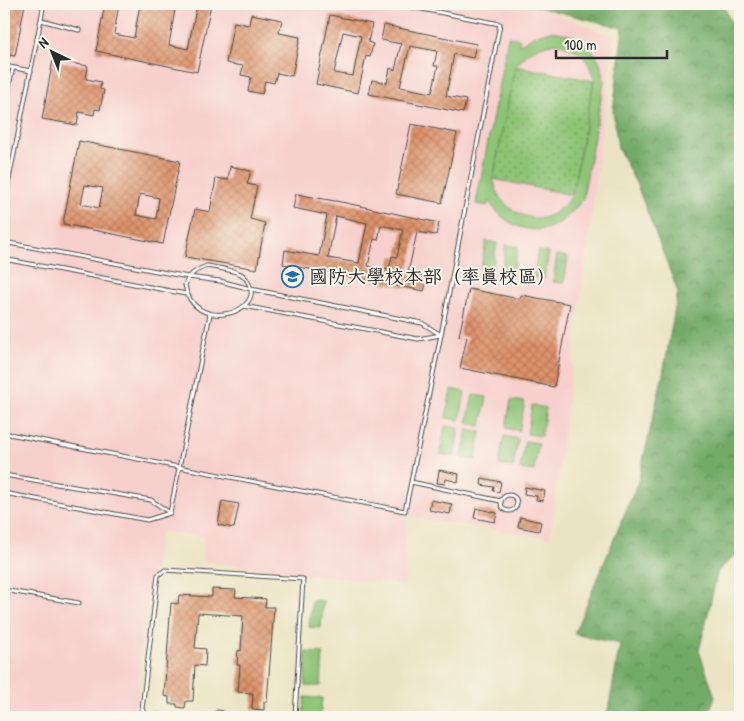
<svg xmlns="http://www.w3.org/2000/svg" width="744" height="721" viewBox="0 0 744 721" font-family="'Patrick Hand','LXGW WenKai TC',sans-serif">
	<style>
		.built { fill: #f7d0cd }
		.grass { fill: url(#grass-dots); stroke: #5c7850 }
		.forest { fill: url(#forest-crowns); stroke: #4e6a49 }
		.pitch { fill: #8ec476; stroke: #5c7850; fill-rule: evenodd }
		.building { fill: url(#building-cross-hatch); fill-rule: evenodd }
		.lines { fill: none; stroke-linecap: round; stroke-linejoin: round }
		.service-casing { stroke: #484742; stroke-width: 5 }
		.service { stroke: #fff; stroke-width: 3 }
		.labels { text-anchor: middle; stroke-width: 4; stroke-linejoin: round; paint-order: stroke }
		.poi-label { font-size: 19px; fill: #2b2b2b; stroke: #fbf7ec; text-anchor: start }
	</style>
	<defs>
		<pattern id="grass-dots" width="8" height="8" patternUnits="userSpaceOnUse" patternTransform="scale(1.25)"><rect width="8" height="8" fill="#8ec476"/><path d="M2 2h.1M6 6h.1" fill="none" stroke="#749f61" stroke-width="1.8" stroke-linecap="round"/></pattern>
		<pattern id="forest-crowns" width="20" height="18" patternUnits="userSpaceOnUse" patternTransform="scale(1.25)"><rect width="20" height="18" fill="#72aa67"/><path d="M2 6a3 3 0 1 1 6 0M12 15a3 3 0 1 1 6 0" fill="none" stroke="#5e8b55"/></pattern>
		<pattern id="building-cross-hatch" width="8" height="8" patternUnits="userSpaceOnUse" patternTransform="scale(1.25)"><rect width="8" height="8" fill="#de936b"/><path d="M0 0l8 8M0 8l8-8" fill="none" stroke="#b47858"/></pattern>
	</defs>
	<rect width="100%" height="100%" fill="#fbf7ec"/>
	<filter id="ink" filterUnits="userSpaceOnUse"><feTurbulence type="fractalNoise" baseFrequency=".02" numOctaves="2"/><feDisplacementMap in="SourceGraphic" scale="10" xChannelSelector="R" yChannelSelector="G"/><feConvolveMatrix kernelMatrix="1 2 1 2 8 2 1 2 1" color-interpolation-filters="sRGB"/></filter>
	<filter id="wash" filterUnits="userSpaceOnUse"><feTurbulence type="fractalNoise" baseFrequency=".0096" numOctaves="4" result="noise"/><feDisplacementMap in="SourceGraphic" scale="20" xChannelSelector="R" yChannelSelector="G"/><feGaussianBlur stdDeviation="1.12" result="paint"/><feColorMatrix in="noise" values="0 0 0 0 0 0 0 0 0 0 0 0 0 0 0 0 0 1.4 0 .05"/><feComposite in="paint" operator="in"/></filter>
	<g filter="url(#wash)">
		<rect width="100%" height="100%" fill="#ebe4c4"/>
		<path class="built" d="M4 4H524L533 5 614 37 550 538 406 516 405 585 202 562 203 536 161 532 142 631 136 717H4Z"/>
		<path class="grass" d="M515 66 594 81 572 195 493 179Z"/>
		<path class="forest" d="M527 4H723L740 46V550L718 571 699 651 715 697 707 717H606L609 706 620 644 574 634 638 482 663 374 678 292 637 185 618 148 613 112 623 28Z"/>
		<path class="pitch" d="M552 31C581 35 603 51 604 82L583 198C577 207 570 215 562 221 536 240 504 226 489 201L487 206 476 204 508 37 520 39 519 45 535 35ZM556 43C578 48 590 59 594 81L572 195C566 204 559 211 549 216 531 223 507 211 498 194 496 190 495 184 493 179L515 66 530 52 541 46Z
			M486 241 497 243 492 269 481 267Z
			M506 245 518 247 513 273 502 271Z
			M538 251 549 253 544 279 533 277Z
			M557 255 568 257 564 283 553 282Z
			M451 389 465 392 460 420 446 418Z
			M473 395 487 397 481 426 467 423Z
			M511 400 525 402 519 431 506 428Z
			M532 405 546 408 541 436 527 434Z
			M445 426 459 428 454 457 440 454Z
			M467 429 481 432 475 460 462 458Z
			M504 436 518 439 513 467 499 465Z
			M525 441 539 443 534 471 520 469Z
			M312 600 323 601 321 628 309 627Z
			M306 652 323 653 321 686H305Z
			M305 697 322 698 320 717H303Z"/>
		<g id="blocks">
			<path class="building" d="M9 4H25L15 56 7 55V51L4 50V30Z
				M105 4H119L114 34 134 38 140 4H176L169 45 188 49 197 4H211L197 72 96 51Z
				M251 14 282 20 279 33 300 37 292 76 277 73 274 83 265 81 262 94 248 91 251 77 241 75 243 66 226 63 234 22 249 25Z
				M330 15 372 24 368 42 373 44 370 57 366 56 358 93 316 84ZM343 32 361 36 353 76 334 73Z
				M384 25 476 44 473 58 454 54 446 96 466 100 463 113 369 94 372 80 387 83 390 68 395 70 401 44 381 40ZM410 46 437 51 434 66H438L432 93 400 87Z
				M53 60 88 66 86 79 101 82 100 89 104 90 100 110 95 109 94 115 79 112 77 125 42 119Z
				M411 124 457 133 442 203 396 194Z
				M79 141 180 161 163 244 63 224ZM85 185 103 188 99 208 81 204ZM140 194 159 198 156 219 136 215Z
				M230 166 251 171 247 184 257 186 250 219 265 223 257 269 185 257 195 209 210 212 216 178 228 180Z
				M296 194 346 203 439 223 436 235 417 232 408 273 428 277 424 291 283 264 285 250 319 256 327 215 293 208ZM336 216 367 223 359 263 328 258ZM381 225 403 230 397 257 392 256 389 270 368 266 374 239 378 240Z
				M469 289 520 299 521 295 570 304 554 387 460 368 467 337 459 336Z
				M439 470 459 474 458 482 446 479 445 484 437 483Z
				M482 478 501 482 499 492 493 491 494 487 481 485Z
				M525 487 545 491 543 501 536 500 537 496 524 494Z
				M431 500 452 504 450 514 429 510Z
				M222 501 239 504 234 528 218 525Z
				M476 508 497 513 495 522 474 518Z
				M520 517 541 522 539 531 518 527Z
				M212 589 236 590 235 597 266 599 265 607H274L267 702H264V710L252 709 253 693 238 692 240 665H237L238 650 241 651 243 616 198 613 195 648 206 649 205 666 195 665 193 701H186L185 708 177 707V704H169V697L164 696 171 603 178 604 179 595 212 597Z"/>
		</g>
	</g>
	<g filter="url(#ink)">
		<use href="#blocks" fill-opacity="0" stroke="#484742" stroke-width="1"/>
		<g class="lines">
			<defs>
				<path id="service" d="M41 20 79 30
					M4 66 31 71
					M4 108 13 68
					M4 204 44 4
					M4 242 188 277 220 281 251 289 422 323 441 335 418 339 244 306
					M4 259 186 294
					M207 266C217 268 231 269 241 274 246 277 247 280 250 286 261 314 193 333 185 285 189 274 196 270 207 266Z
					M4 433 405 511 441 335 500 24 396 4
					M4 475 151 500 170 513
					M411 482 501 501
					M4 493 147 520 170 513
					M501 503a8 8 0 1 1 16 0a8 8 0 1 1-16 0Z
					M170 513 210 314
					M4 590 79 603
					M183 717 145 714 142 709 158 575 165 570 303 579 295 717
					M211 717 218 712 222 713 227 717"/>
			</defs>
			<use href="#service" class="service-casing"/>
			<use href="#service" class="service"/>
		</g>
	</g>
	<defs>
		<symbol id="university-ring" viewBox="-11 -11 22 22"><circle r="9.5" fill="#fbf7ec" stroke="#1f6fb2" stroke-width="1.5"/><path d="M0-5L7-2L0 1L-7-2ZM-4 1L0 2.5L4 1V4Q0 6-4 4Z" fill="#1f6fb2"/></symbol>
	</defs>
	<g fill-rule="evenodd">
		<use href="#university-ring" x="280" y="264" width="25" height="25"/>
	</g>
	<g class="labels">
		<g class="poi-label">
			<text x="309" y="283">國防大學校本部（率真校區）</text>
		</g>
	</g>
	<rect width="744" height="721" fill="none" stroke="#fbf7ec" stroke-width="20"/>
	<g transform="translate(52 52) rotate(317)" stroke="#fbf7ec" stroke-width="4" paint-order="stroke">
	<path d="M0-4L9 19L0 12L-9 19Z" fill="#2b2b2b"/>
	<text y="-8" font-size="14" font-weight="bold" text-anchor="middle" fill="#2b2b2b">N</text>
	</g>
	<path d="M556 50v8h111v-8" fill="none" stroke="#2b2b2b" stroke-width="2.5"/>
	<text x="564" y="50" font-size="15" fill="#2b2b2b" stroke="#fbf7ec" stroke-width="4" paint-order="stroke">100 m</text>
</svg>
